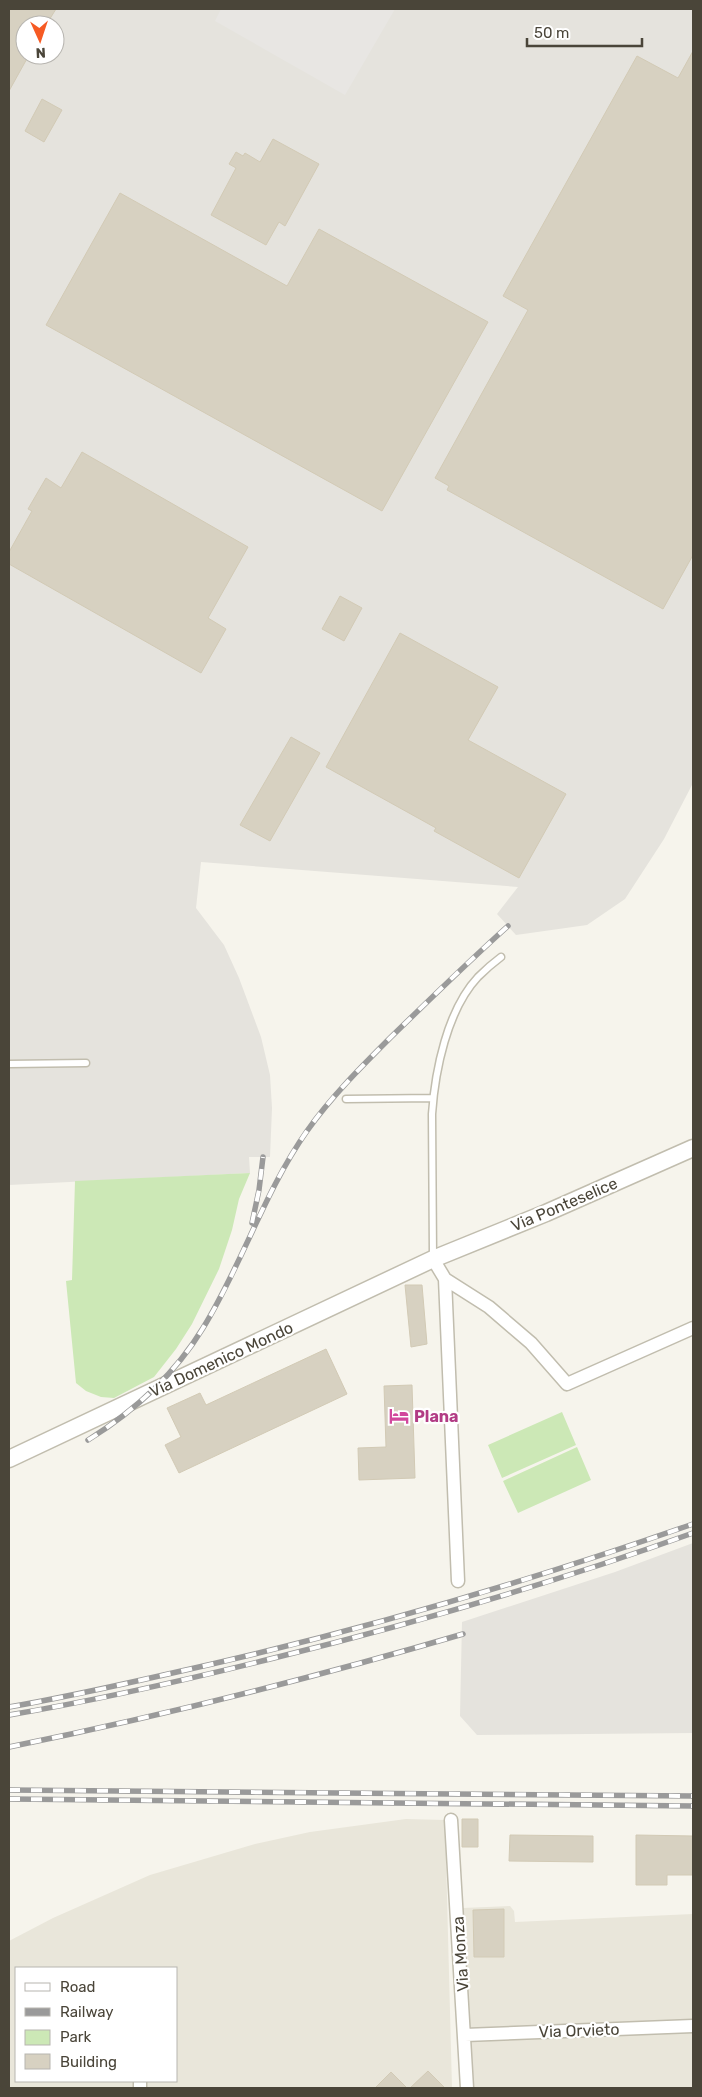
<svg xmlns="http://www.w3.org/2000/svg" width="702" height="2097" viewBox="0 0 702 2097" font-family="Rubik,sans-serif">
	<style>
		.residential { fill: #e9e6da; fill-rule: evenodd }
		.industrial { fill: #e5e3dd; fill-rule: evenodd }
		.green { fill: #cce8b6 }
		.parking { fill: #e8e6e3 }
		.building { fill: #d7d1c1; stroke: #d2cab5 }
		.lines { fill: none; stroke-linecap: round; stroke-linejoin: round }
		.service-casing { stroke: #c1bdae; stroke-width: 9 }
		.minor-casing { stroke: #c1bdae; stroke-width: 15 }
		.tertiary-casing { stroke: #c1bdae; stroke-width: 19 }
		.service { stroke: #fff; stroke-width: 6 }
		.minor { stroke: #fff; stroke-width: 12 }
		.tertiary { stroke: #fff; stroke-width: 16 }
		.rail-casing { stroke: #9a9a9a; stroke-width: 5.5 }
		.rail { stroke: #fff; stroke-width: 4; stroke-dasharray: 11; stroke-linecap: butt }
		.labels { text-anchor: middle; stroke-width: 4.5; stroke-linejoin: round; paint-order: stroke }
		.street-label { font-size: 16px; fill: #4a4539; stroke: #fff }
		.hotel-label { font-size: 16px; font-weight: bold; fill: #b23c85; stroke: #fff; text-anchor: start }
	</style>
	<rect width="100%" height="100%" fill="#f6f4ec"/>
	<path class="residential" d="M406 1819 445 1820 452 2088H9V1941L53 1918 150 1875 255 1844 310 1832ZM16 1968H176V2081H16Z
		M510 1906 514 1911 515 1922 693 1914V2088H471L463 1908Z"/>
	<path class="industrial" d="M9 9H693V783L664 839 625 899 587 925 516 935 497 914 518 887 201 862 196 908 224 945 239 978 261 1037 270 1075 272 1108 270 1157H249L250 1173 9 1185ZM25 25H55V55H25Z
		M693 1543V1733L477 1735 460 1716 462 1622 615 1572Z"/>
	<path class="green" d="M250 1173 239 1199 232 1230 219 1269 192 1324 176 1349 154 1377 114 1398 101 1397 86 1391 76 1383 66 1281 72 1280 75 1181Z
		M562 1412 576 1445 502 1478 488 1445Z
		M577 1447 591 1480 518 1513 503 1481Z"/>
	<path class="parking" d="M221 9H395L345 95 215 21Z"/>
	<path class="building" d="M9 9H56L46 25H25V55H29L9 91Z
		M693 51V555L663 609 447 490 449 486 435 478 528 310 503 296 637 56 678 78Z
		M42 99 62 110 44 142 25 131Z
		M273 139 319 164 285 226 279 222 266 245 211 215 236 168 229 164 236 152 243 156 245 153 260 162Z
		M120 193 287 286 319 229 488 322 382 511 46 325Z
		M82 452 248 547 208 618 226 629 201 673 9 564V552L32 511 28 509 46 478 61 488Z
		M340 596 362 608 344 641 322 629Z
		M400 633 498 687 468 740 566 794 519 878 434 831 436 828 326 767Z
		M291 737 320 753 270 841 240 825Z
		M405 1285H422L427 1344 411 1347Z
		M326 1349 347 1394 179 1473 165 1445 181 1437 167 1408 200 1393 206 1405Z
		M412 1385 415 1478 359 1480 358 1448 386 1447 384 1386Z
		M462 1819H478V1847H462Z
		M510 1835 593 1836V1862L509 1861Z
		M636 1835 693 1836V1875H667V1885H636Z
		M504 1909V1957H474L473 1910Z
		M428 2071 445 2088H410Z
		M391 2072 407 2088H375Z"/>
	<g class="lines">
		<defs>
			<path id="service" d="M9 1064 86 1063
				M346 1099 433 1098
				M433 1257 432 1114C435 1071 447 1010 478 977 485 970 493 963 501 957"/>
			<path id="minor" d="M433 1259 445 1279 458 1581
				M445 1279 489 1307 531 1343 567 1384 693 1328
				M451 1820 467 2088
				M465 2035 693 2026
				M140 2081V2088"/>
			<path id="tertiary" d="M9 1459 433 1259 546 1213 693 1148"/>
		</defs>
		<use href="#service" class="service-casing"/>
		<use href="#minor" class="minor-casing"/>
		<use href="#tertiary" class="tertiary-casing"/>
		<use href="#service" class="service"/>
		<use href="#minor" class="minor"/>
		<use href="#tertiary" class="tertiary"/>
		<defs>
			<path id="rail" d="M252 1223 259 1190 263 1157
				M88 1440C133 1412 175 1374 203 1328 242 1265 264 1192 307 1131 331 1097 361 1067 390 1038 429 1000 468 962 508 926
				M9 1707C62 1698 115 1686 168 1674 346 1635 521 1584 693 1524
				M9 1715C98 1700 186 1680 274 1658 416 1623 556 1582 693 1533
				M9 1747C161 1716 313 1678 463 1634
				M9 1790 693 1796
				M9 1799 693 1806"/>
		</defs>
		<use href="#rail" class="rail-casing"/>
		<use href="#rail" class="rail"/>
	</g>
	<defs>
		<symbol id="hotel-bare" viewBox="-9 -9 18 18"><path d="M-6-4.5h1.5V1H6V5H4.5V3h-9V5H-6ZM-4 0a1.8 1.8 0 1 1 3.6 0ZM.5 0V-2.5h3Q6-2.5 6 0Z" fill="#d1479c" stroke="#fff" stroke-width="2.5" paint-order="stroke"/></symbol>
	</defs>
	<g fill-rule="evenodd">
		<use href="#hotel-bare" x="385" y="1402" width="28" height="28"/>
	</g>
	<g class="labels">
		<g class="street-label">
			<text transform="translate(564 1204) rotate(-23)" y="6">Via Ponteselice</text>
			<text transform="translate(221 1359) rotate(-25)" y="6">Via Domenico Mondo</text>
			<text transform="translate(460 1954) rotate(-94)" y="6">Via Monza</text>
			<text transform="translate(579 2030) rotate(-2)" y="6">Via Orvieto</text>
		</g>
		<g class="hotel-label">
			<text x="414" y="1422">Plana</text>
		</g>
	</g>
	<rect width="702" height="2097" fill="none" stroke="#4a4539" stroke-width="20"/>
	<rect x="15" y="1967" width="162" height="115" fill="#ffffff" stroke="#b7b5b0"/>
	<rect x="25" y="1983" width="25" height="8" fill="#ffffff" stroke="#b7b5b0"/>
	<text x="60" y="1992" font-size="15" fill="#4a4539">Road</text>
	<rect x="25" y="2008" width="25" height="8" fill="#9a9a9a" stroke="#b7b5b0"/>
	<text x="60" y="2017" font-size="15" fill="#4a4539">Railway</text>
	<rect x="25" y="2030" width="25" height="15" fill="#cce8b6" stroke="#b7b5b0"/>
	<text x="60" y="2042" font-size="15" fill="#4a4539">Park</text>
	<rect x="25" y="2054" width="25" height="15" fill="#d7d1c1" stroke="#b7b5b0"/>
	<text x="60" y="2067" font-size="15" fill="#4a4539">Building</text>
	<g transform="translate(40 40) rotate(177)"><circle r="24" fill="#ffffff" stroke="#b7b5b0"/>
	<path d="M0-4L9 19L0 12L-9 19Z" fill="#f65a23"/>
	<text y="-8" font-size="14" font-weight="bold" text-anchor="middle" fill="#4a4539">N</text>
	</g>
	<path d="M527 38v8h115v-8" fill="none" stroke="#4a4539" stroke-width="2.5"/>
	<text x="534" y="38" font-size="15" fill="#4a4539" stroke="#ffffff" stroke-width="4" paint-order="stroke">50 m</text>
</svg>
